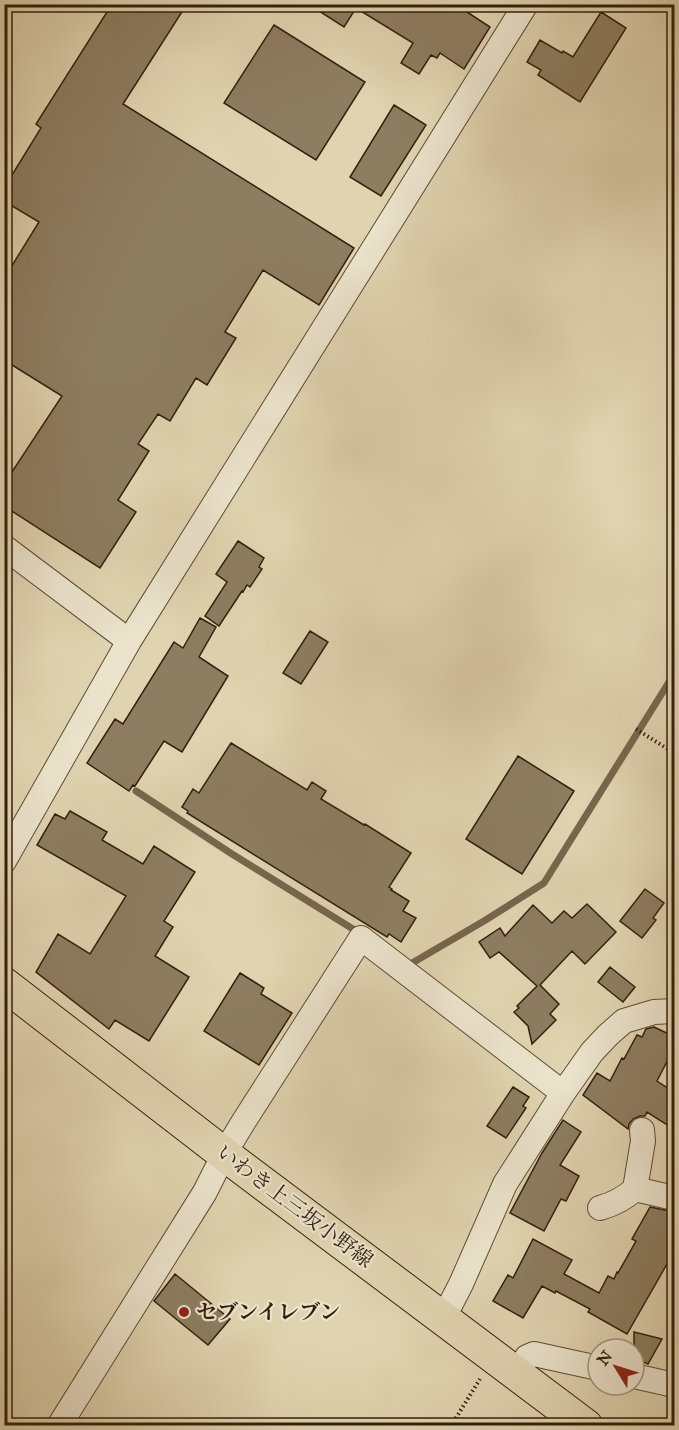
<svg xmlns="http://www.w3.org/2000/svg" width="679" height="1430" viewBox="0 0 679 1430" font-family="'IM FELL Great Primer','Noto Serif JP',serif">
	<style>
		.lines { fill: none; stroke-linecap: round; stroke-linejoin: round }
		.stream { stroke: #77664d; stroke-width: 7 }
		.building { fill: #8d7d61; stroke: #331f0c; stroke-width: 1.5 }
		.street-casing { stroke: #5e4c35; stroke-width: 26 }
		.primary-casing { stroke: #331f0c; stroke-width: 35 }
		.path { stroke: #331f0c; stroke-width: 4; stroke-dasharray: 1.5 3; stroke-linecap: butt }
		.street { stroke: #ebe3cc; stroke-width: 24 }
		.primary { stroke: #e0d4b0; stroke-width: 33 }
		.poi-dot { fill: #8f2418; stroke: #ebe3cc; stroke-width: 2 }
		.labels { text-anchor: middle; stroke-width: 4.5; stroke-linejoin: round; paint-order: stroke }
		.street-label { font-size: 21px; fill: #331f0c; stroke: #ebe3cc }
		.poi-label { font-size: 21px; font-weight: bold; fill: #331f0c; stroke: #ebe3cc; text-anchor: start }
	</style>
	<rect width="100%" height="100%" fill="#e0d4b0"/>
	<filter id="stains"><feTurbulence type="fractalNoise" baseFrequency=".00333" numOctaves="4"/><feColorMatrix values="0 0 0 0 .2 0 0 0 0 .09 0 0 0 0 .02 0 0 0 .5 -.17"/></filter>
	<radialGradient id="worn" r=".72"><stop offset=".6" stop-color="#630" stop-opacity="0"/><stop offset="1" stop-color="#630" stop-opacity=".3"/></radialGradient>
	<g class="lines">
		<path class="stream" d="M136 791 232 854 361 934
			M407 966 484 921 544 883 674 674"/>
	</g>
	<path class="building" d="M112 4H187L123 104 354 248 319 305 263 270 225 332 236 338 207 385 196 378 170 421 158 414 138 444 149 451 118 500 136 512 100 568 4 506V484L62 396 4 360V280L13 264 39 222 4 201V188L41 128 36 124Z
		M308 4H472L467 12 490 27 464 69 440 53 437 58 431 55 419 74 401 63 413 43 356 8 344 27Z
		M601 12 626 28 580 102 538 75 541 70 527 62 540 40 562 53 563 51 573 57Z
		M274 25 365 82 316 160 224 103Z
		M394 105 426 125 381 196 350 177Z
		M238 541 264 558 259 567 262 569 250 587 247 585 243 592 242 591 219 626 205 616 227 582 216 574Z
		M200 618 216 627 199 657 228 676 182 752 164 741 135 786 133 785 129 791 87 763 115 719 123 724 174 642 183 648Z
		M310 631 328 642 301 684 283 673Z
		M231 743 307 790 312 782 326 791 321 799 364 825 365 824 411 853 389 887 392 889 391 890 409 901 403 911 416 918 401 942 389 934 387 937 187 813 188 811 182 807 193 789 199 793Z
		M518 756 574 791 522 874 466 839Z
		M70 811 107 832 102 840 143 864 154 846 195 872 164 921 173 927 155 956 189 977 149 1041 115 1020 109 1029 36 972 58 934 90 954 126 896 37 845 55 814 65 819Z
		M645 889 664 903 653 918 656 920 642 938 620 921Z
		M587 904 616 932 585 964 572 951 540 985 559 1004 550 1014 556 1020 532 1044 528 1026 514 1012 519 1008 517 1006 537 986 499 952 490 958 479 942 500 928 505 936 533 905 552 923 564 911 572 918Z
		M610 967 635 987 623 1002 598 982Z
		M240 973 264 988 261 994 292 1013 259 1065 204 1031Z
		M654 1027 675 1037V1046L657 1081 675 1093V1130L647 1112 645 1116H640L633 1119 629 1124 628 1129 583 1095 597 1073 610 1081 622 1058 624 1059 637 1035 642 1037 646 1029Z
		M513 1087 529 1097 523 1106 526 1108 506 1138 487 1126Z
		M563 1120 581 1132 560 1165 579 1176 566 1201 561 1199 544 1231 510 1213 542 1153Z
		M650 1207 675 1212 668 1226 675 1230V1250L627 1334 588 1312 590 1309 556 1291 555 1293 542 1286 523 1318 493 1301 508 1275 513 1278 533 1239 572 1260 564 1274 599 1293 608 1276 614 1279 617 1272 618 1273 636 1241 632 1239Z
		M175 1274 230 1319 208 1345 154 1301Z
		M634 1332 662 1339 648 1364 634 1358Z"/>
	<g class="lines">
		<defs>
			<path id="street" d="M4 547 129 641
				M4 861 129 641 526 4
				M635 1189 643 1141 642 1130
				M600 1208C614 1204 624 1199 635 1189L674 1198
				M444 1317 461 1284 505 1184 563 1093 592 1052 608 1035 624 1021 654 1012 674 1011
				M527 1357 534 1354 598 1368
				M634 1376 674 1385
				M59 1426 205 1192 224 1154 244 1121 361 938 563 1093"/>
			<path id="primary" d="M4 984 224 1154 586 1426"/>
		</defs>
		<use href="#street" class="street-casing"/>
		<use href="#primary" class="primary-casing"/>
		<path class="path" d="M636 729 674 753
			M451 1426 480 1379"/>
		<use href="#street" class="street"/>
		<use href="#primary" class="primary"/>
	</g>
	<circle class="poi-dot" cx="184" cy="1312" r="6"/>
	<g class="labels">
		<g class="street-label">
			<text transform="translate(295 1206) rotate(37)" y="7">いわき上三坂小野線</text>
		</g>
		<g class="poi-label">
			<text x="196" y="1319">セブンイレブン</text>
		</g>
	</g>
	<rect width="679" height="1430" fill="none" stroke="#e0d4b0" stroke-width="24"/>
	<rect x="6" y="6" width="667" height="1418" fill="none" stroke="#331f0c" stroke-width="3"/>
	<rect x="12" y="12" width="655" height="1406" fill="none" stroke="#331f0c" stroke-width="1.5"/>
	<g transform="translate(616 1367) rotate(308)"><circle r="28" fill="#ebe3cc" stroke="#a1957f" stroke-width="1.5"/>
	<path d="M0-4.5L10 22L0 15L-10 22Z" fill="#8f2418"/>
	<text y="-9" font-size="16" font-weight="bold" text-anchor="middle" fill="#331f0c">N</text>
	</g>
	<rect width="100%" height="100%" filter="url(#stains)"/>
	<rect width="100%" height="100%" fill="url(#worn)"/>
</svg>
